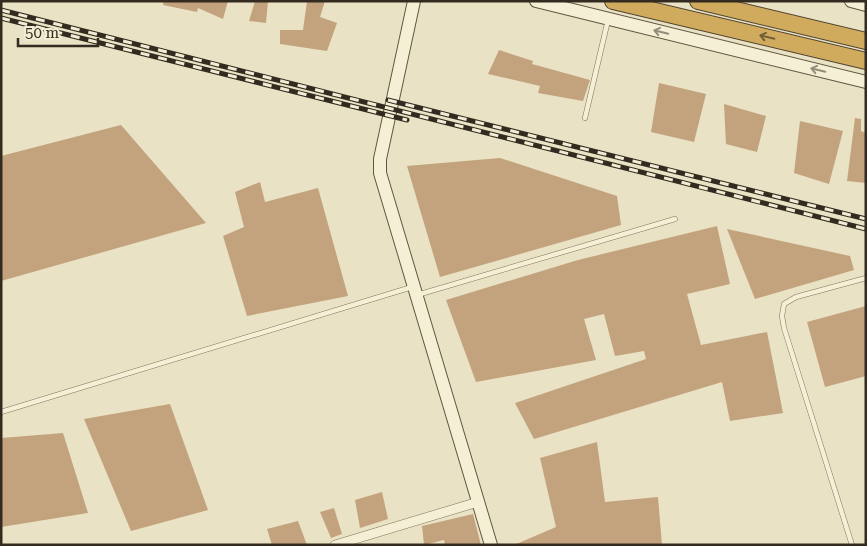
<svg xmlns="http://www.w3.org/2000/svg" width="867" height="546" viewBox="0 0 867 546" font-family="'Roboto Serif',serif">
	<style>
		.building { fill: #c3a37e }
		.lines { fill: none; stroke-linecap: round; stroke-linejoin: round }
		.lane-casing { stroke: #82745c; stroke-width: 5.5 }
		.street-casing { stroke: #82745c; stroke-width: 10 }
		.secondary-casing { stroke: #635640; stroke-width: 14 }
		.highway-casing { stroke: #504330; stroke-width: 18 }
		.lane { stroke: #f5efd6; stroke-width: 4.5 }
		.street { stroke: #f5efd6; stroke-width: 9 }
		.secondary { stroke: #f5efd6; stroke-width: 12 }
		.highway { stroke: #d0ab5d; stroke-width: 16 }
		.rail-casing { stroke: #332b1f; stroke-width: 5 }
		.rail { stroke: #f1ecd3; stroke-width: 3; stroke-dasharray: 9; stroke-linecap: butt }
		.oneway { stroke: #948d7a }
		.oneway2 { stroke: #725e38 }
	</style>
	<rect width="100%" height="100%" fill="#e9e2c4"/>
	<path class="building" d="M164 1H228L223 19 198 8 197 12 163 5Z
		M255 1H268L266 23 249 21Z
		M307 1H325L320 17 337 23 327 51 280 44V30H303Z
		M499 50 533 61 532 64 590 80 583 101 538 93 540 86 488 74Z
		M659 83 706 94 694 142 651 132Z
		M724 104 766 116 757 152 726 144Z
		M855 118 861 119V131L866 133V183L847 181Z
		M800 121 843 131 829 184 794 173Z
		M121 125 206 223 1 281V156Z
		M500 158 617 196 621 225 440 277 407 166Z
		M260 182 265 202 318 188 348 296 247 316 223 236 244 227 235 192Z
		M717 226 730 284 687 294 701 345 767 332 783 413 730 421 722 382 534 439 515 403 646 359 644 351 615 356 604 314 584 319 596 360 476 382 446 300 578 260Z
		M727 229 850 256 854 270 755 299Z
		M866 306V376L825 387 807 322Z
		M170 404 208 510 131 531 84 419Z
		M63 433 88 513 1 527V438Z
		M597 442 605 502 658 497 662 545H514L556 527 540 458Z
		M382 492 388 519 360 528 355 500Z
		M334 508 342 534 331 538 320 512Z
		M473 514 481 545H445L444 540 424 545 422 526Z
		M298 521 307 545H272L267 529Z"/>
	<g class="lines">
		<defs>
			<path id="lane" d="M585 118 608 20
				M417 295 675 219
				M1 412 412 287
				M852 545 784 328 782 316 784 304 796 297 866 278"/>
			<path id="street" d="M335 545 478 502"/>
			<path id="secondary" d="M414 1 380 159V173L491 545
				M536 1 866 82
				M851 1 866 5"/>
			<path id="highway" d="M613 1 866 61
				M698 1 866 41"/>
		</defs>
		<use href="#lane" class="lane-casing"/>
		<use href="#street" class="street-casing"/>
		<use href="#secondary" class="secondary-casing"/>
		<use href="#highway" class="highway-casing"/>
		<use href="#lane" class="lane"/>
		<use href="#street" class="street"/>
		<use href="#secondary" class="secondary"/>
		<use href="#highway" class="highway"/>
		<defs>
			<path id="rail" d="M1 10 866 229
				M1 18 407 120
				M388 100 866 219"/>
		</defs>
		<use href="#rail" class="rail-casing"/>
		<use href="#rail" class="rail"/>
	</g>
	<defs><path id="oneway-shaft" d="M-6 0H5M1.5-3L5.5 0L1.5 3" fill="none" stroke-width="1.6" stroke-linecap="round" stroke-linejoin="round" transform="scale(1.25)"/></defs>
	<g class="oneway">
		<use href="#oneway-shaft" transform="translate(661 32) rotate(-166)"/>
		<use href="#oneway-shaft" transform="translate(818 70) rotate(-166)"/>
	</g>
	<use class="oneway2" href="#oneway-shaft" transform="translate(767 37) rotate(-167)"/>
	<rect width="867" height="546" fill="none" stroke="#332b1f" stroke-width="5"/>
	<path d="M18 38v8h80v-8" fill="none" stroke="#332b1f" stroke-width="2.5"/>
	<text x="25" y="38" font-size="15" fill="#332b1f" stroke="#f1ecd3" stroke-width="4" paint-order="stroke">50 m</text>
</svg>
